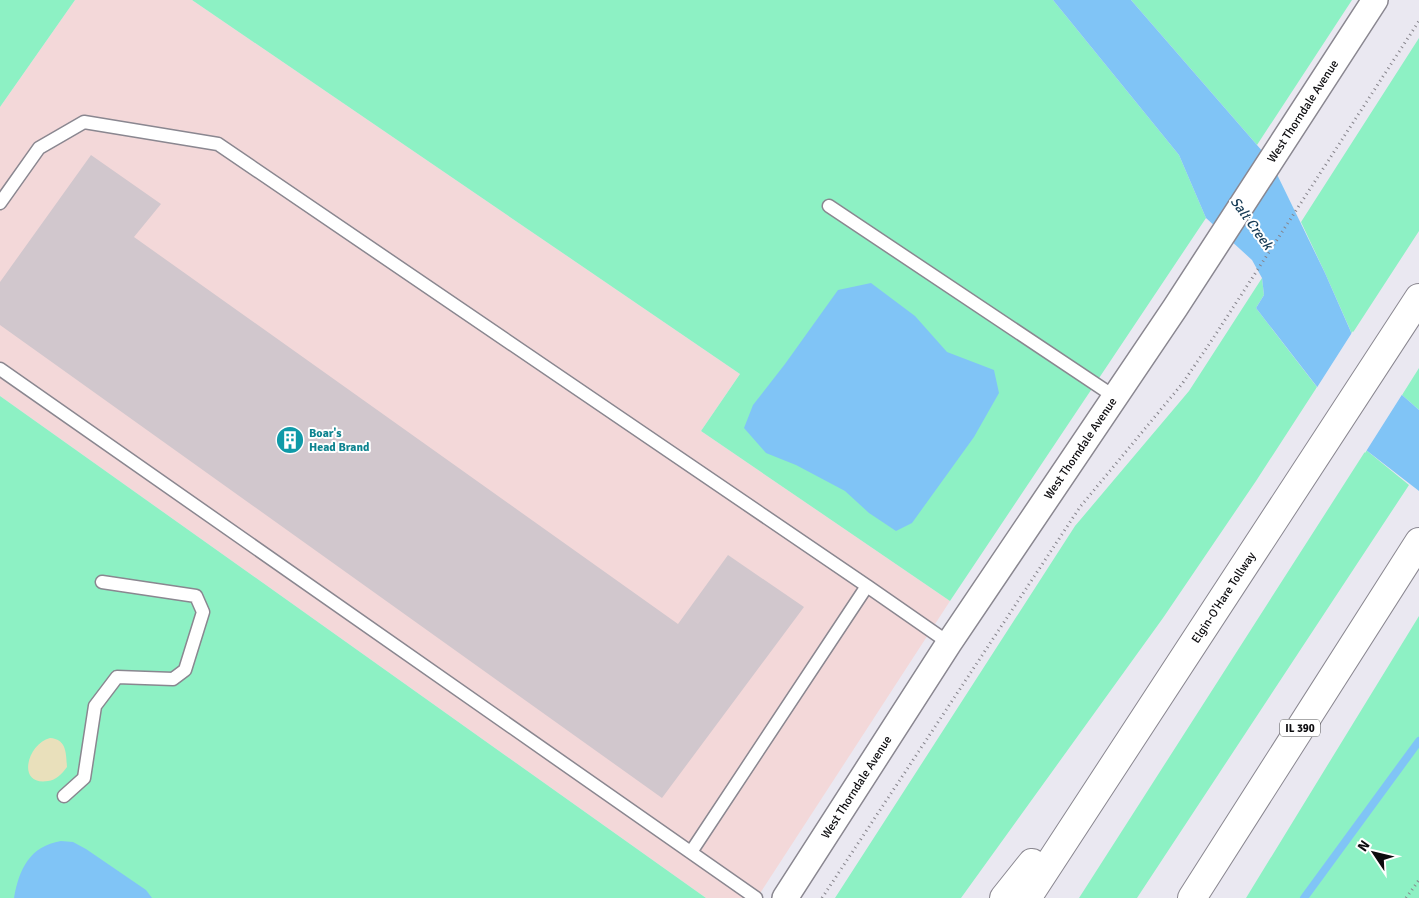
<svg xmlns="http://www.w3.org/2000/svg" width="1419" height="898" viewBox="0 0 1419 898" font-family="Signika,sans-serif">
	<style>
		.industrial { fill: #f3d8d9 }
		.green { fill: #8df1c4 }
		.sand { fill: #e9e0bb }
		.water { fill: #80c4f6 }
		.pier { fill: #eae8f1 }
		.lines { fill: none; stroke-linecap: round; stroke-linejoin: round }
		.stream { stroke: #80c4f6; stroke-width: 8 }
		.building { fill: #d1c7cd }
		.service-casing { stroke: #8a8790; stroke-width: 15 }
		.minor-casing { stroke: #8a8790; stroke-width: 28 }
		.motorway-casing { stroke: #8a8790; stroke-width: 30 }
		.path { stroke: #85838a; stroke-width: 3; stroke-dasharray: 1 4; stroke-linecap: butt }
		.service { stroke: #fff; stroke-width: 12 }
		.minor { stroke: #fff; stroke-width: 25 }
		.motorway { stroke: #fff; stroke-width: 28 }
		.labels { text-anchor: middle; stroke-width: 4; stroke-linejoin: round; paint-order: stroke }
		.shield { fill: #fff; stroke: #555456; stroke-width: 1 }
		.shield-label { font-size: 11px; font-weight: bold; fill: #0c0b0e }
		.street-label { font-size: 12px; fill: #0c0b0e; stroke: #fff }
		.culture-label { font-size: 12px; font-weight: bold; fill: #0d838f; stroke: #fff; text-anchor: start }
		.water-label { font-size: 14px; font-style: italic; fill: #163b55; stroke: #fff }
	</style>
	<rect width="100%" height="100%" fill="#eae8f1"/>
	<path class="industrial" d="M75 0H192L740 374 701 431 950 601 757 898H706L0 396V107Z"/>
	<path class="green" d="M0 0H75L0 107Z
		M192 0H1053L1179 155 1206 218 950 601 701 431 740 374Z
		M1131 0H1352L1257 145Z
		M1419 38V231L1352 334 1325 273 1301 222Z
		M1262 278 1264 295 1256 308 1317 387 1256 481 1163 618 961 898H835L1075 526 1189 391Z
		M1419 368V410L1402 395Z
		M0 396 706 898H0Z
		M1366 450 1409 485 1137 898H1079Z
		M1419 616V898H1246Z"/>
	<path class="sand" d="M50 738C67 739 66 754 67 767 62 774 56 780 48 781 16 786 27 744 50 738Z"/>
	<path class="water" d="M1053 0H1131L1270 160 1325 273 1358 348 1402 395 1419 410V491L1366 450 1256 308 1264 295 1262 278 1252 260 1206 218 1179 155Z
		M871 283 915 316 947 352 994 370 999 393 974 437 912 523 896 531 869 513 845 491 796 465 766 453 744 428 753 405 785 364 838 290Z
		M61 841 73 842 86 849 146 890 152 898H14C19 869 30 846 61 841Z"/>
	<path class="pier" d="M1353 331 1360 347 1403 393 1365 453 1316 389Z"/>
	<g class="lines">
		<path class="stream" d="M1304 898 1419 741"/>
	</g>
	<path class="building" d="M91 155 161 204 134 237 678 624 728 555 804 607 662 798 0 325V282Z"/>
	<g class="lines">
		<defs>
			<path id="service" d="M0 203 39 148 84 122 218 144 867 586
				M829 206 1115 397
				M0 369 756 898
				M64 796 84 778 95 706 117 677 173 679 185 670 203 612 196 596 102 582
				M691 852 867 586 949 643"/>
			<g id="minor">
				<path id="s1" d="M785 898 949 643 1175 308 1375 0"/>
			</g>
			<g id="motorway">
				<path d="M1004 898 1032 863"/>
				<path id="s2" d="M1027 898 1419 298"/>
				<path d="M1192 898 1419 542"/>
			</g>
		</defs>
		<use href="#service" class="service-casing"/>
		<use href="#minor" class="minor-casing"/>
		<use href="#motorway" class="motorway-casing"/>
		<path class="path" d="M822 898 1080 507 1182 384 1210 343 1419 21
			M1406 898 1419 880"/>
		<use href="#service" class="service"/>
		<use href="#minor" class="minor"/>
		<use href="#motorway" class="motorway"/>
	</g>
	<defs>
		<symbol id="building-disc" viewBox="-11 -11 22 22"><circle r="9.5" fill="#0f9aa8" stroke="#fff"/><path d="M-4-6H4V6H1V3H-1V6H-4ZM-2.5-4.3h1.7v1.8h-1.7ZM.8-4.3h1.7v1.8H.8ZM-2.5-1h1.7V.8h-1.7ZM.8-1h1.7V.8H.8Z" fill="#fff"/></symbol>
	</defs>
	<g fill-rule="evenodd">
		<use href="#building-disc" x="274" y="424" width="32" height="32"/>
	</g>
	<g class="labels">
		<rect class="shield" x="1280" y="719.5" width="40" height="17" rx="4"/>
		<g class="shield-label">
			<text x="1300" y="732">IL 390</text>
		</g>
		<g class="street-label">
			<text dy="4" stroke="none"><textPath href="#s1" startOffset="942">West Thorndale Avenue</textPath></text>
			<text dy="4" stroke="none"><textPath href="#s1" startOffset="538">West Thorndale Avenue</textPath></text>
			<text dy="4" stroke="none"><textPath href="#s2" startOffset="359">Elgin-O'Hare Tollway</textPath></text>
			<text dy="4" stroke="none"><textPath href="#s1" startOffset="132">West Thorndale Avenue</textPath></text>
		</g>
		<g class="culture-label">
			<text x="309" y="437">Boar's<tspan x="309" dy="14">Head Brand</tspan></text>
		</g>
		<g class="water-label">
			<text transform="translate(1252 223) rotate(54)" y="5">Salt Creek</text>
		</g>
	</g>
	<g transform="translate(1374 853) rotate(305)" stroke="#ffffff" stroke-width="4" paint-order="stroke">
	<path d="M0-4L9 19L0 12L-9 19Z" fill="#0c0b0e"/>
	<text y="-8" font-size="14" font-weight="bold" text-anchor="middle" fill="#0c0b0e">N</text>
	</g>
</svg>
